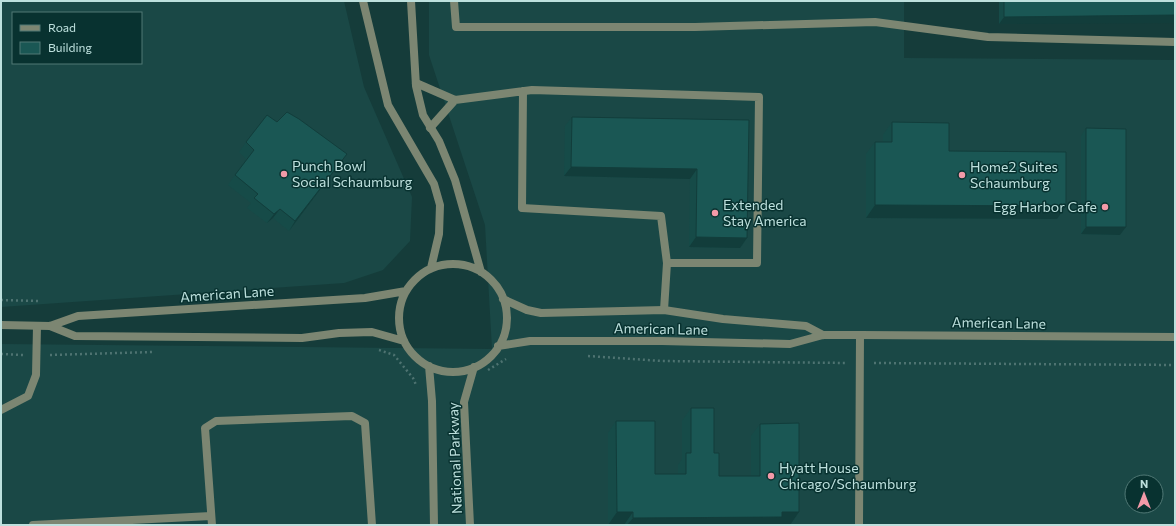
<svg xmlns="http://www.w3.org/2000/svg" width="1176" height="526" viewBox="0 0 1176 526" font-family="Commissioner,sans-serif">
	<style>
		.built { fill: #1a4846; fill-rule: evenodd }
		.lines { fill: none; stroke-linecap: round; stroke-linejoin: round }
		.path { stroke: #4e7371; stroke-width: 2.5; stroke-dasharray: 2 3; stroke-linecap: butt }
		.service { stroke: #7c8672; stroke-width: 8 }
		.minor { stroke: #7c8672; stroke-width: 8 }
		.wall { fill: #164b48 }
		.shaded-wall { fill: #123d3b }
		.building { fill: #1a5754; stroke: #123d3b }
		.poi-dot { fill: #f39aa8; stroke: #083230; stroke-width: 1.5 }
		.labels { text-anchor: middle; stroke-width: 3; stroke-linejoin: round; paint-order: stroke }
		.poi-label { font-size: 14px; fill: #bde0dd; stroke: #083230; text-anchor: start }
		.street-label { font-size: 14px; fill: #bde0dd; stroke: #083230 }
	</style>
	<rect width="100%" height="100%" fill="#153c3a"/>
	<path class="built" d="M1 1H344L364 87 412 197 410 241 383 270 344 283 1 307ZM13 13H141V63H13Z
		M429 1H904V58L1175 60V525H1V344L492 349 485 225 429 55ZM1132 482H1156V506H1132Z"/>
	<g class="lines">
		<path class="path" d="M1 300 38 301
			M379 350 394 355 413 378 416 385
			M1 354 23 355
			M50 355 153 352
			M588 356 662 361 847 363
			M874 363 1175 365
			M488 370 506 359"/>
		<path class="service" d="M454 1 456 27H695L875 22 988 37 1175 42
			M416 83 455 100 532 90 759 97 757 263H667L664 310
			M523 91 522 208 661 216 667 263
			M430 128 455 100
			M1 410 28 396 36 375 37 326
			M33 525 211 516
			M212 525 205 428 216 421 352 416 365 423 372 525
			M859 525 860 335"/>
		<path class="minor" d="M363 1 388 105 434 184 440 205 439 234 431 268
			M411 1 416 86 423 115 439 141 455 180 481 272
			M399 318a54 54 0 1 1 108 0a54 54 0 1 1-108 0Z
			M503 299 527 310 541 313 664 310 723 319 806 326 823 335
			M1 325 50 326 78 316 365 298 406 291
			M50 326 75 336 302 338 339 333 372 332 404 341
			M498 346 530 341H662L790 344 823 335H860L1175 337
			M429 366 432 401 434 525
			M470 525 464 402 474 367"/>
	</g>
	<path class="wall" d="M999 1H1175L999 24Z
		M572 117 749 120 747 238 740 248 689 247 690 179 564 176 565 126Z
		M892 122 949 151 1066 206 1057 219 866 218V154L875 142H883V135Z
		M1086 128 1120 235 1081 234V136Z
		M246 142 340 163 289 231 273 218 267 223 247 208 251 203 228 185 246 159 239 152Z
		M691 408 714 453 719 476H751V436L760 424 799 512 790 525H608V433L616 421 655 474H678V465L682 459V421Z"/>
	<path class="shaded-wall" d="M529 1H620L529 2Z
		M1175 15V23L999 24 1004 17Z
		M347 154 340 163 289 231 295 221Z
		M571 167 697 169 690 179 564 176Z
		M875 205 1066 206 1057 219 866 218Z
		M280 209 273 218 267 223 274 214Z
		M1086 227H1126L1120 235 1081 234Z
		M696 237 747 238 740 248 689 247Z
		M617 512H633L624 525H608Z
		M782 512H799L790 525H627L633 518Z"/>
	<path class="building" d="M1004 1H1175V15L1004 17Z
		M287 112 299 119 347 154 295 221 280 209 274 214 254 198 258 194 235 175 254 150 246 142 267 115 277 122Z
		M572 117 749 120 747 238 696 237 697 169 571 167Z
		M892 122 949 123V151L1066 152V206L875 205V142H892Z
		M1086 128 1126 129V227H1086Z
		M691 408H714V453H719V476H760V424L799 423V512H782V517L633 518V512H617L616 421H655V474H686V453H691Z"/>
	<g class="poi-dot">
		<circle cx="284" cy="174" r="4"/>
		<circle cx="962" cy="175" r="4"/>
		<circle cx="1105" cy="207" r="4"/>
		<circle cx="715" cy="213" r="4"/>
		<circle cx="771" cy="476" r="4"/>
	</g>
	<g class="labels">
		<g class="poi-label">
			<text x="292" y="171">Punch Bowl<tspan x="292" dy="16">Social Schaumburg</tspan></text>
			<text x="970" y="172">Home2 Suites<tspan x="970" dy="16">Schaumburg</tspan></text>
			<text x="723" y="210">Extended<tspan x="723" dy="16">Stay America</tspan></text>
			<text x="1097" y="212" text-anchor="end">Egg Harbor Cafe</text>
			<text x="779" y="473">Hyatt House<tspan x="779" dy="16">Chicago/Schaumburg</tspan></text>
		</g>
		<g class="street-label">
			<text transform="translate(227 294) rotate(-4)" y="5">American Lane</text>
			<text transform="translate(999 323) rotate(1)" y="5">American Lane</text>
			<text transform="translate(661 329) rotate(1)" y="5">American Lane</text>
			<text transform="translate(455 458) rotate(-92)" y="5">National Parkway</text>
		</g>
	</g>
	<rect width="1176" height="526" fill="none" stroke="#bde0dd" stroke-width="4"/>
	<rect x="12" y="12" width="130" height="52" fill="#083230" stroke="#507875"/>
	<rect x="20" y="25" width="20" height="6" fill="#7c8672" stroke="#507875"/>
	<text x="48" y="32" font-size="12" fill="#bde0dd">Road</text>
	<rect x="20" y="42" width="20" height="12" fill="#1a5754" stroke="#507875"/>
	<text x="48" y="52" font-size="12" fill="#bde0dd">Building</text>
	<g transform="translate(1144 494)"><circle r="19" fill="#083230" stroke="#507875"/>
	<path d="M0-3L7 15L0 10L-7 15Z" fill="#f39aa8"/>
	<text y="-6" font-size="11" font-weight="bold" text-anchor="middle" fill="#bde0dd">N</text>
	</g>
</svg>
